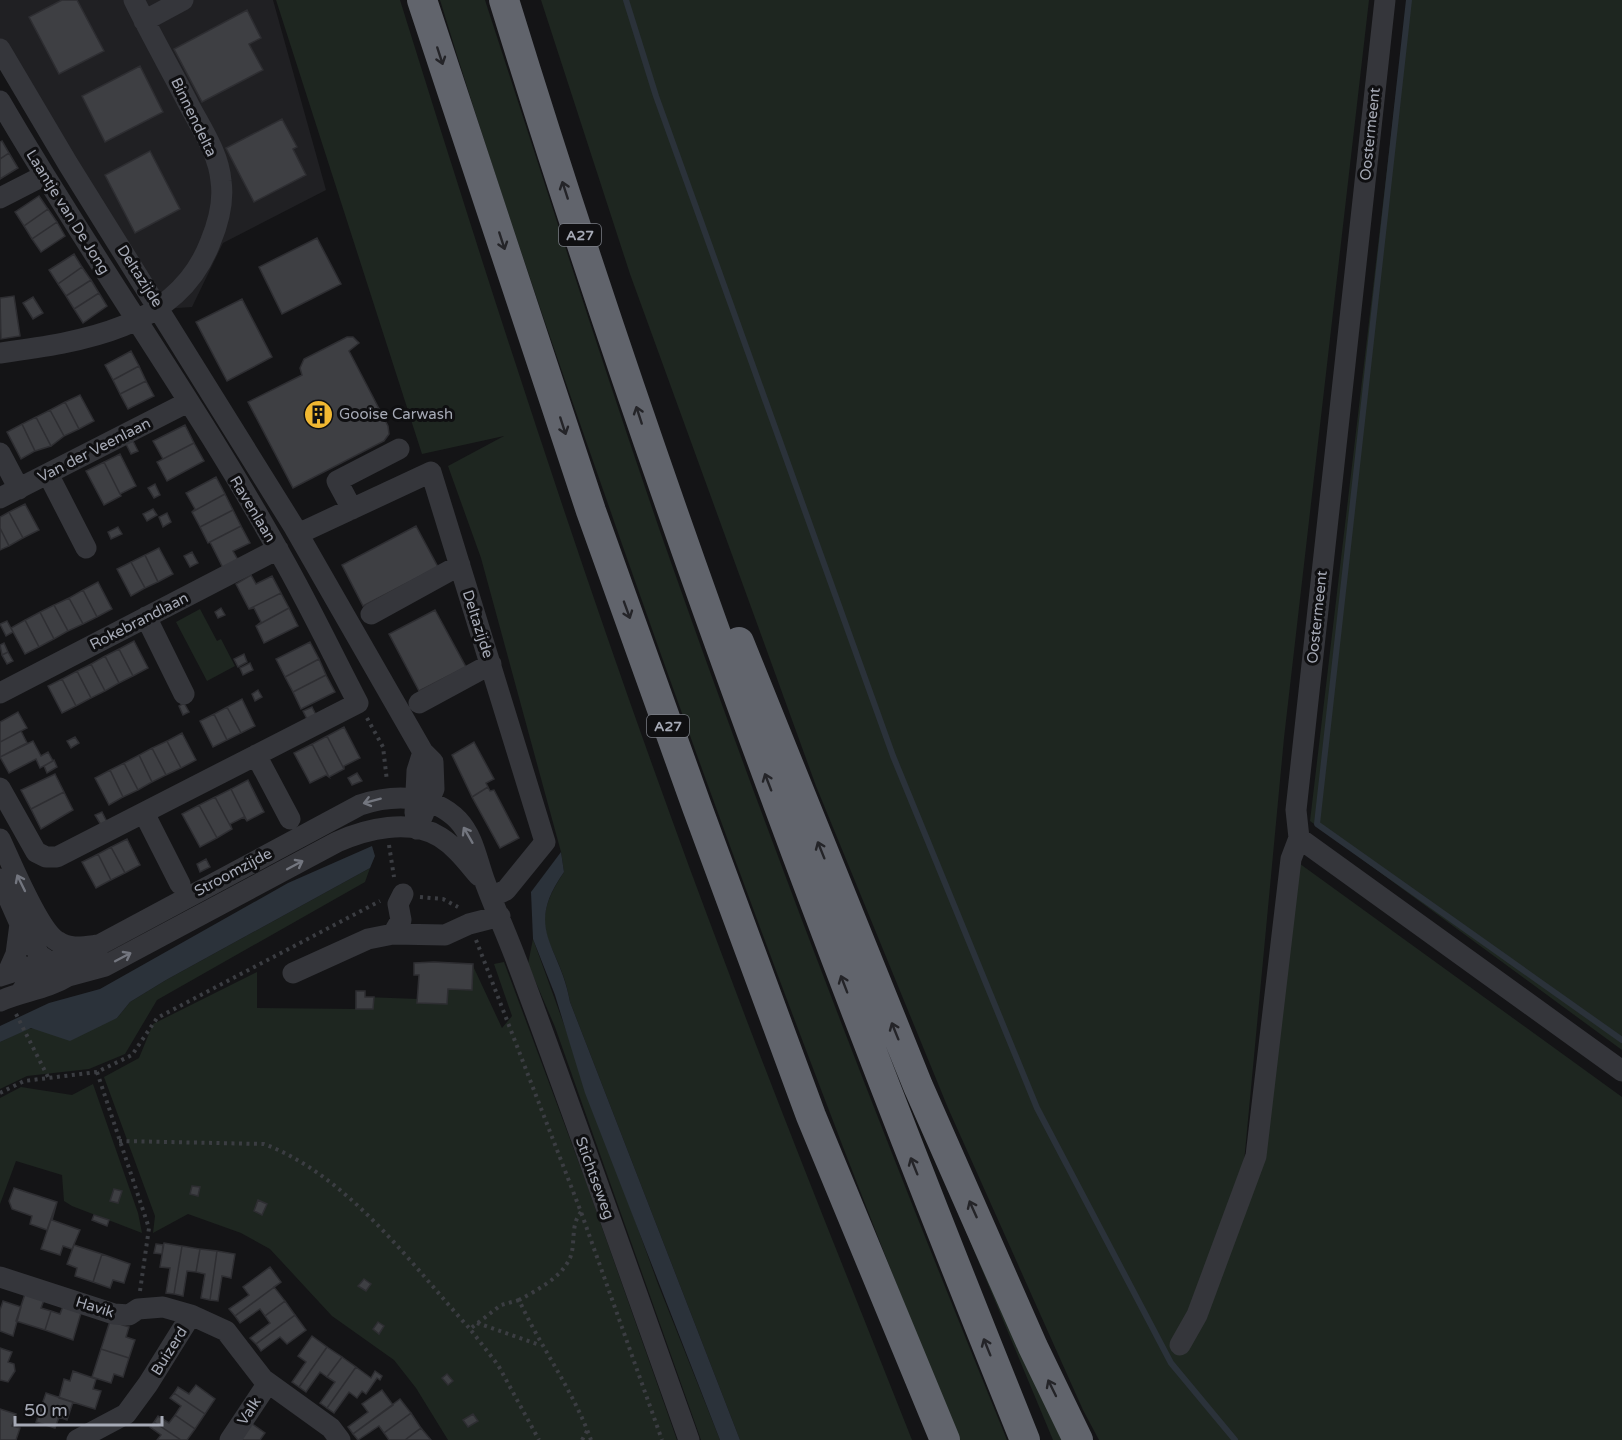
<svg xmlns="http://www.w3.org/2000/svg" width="1622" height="1440" viewBox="0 0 1622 1440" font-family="'Varela Round',sans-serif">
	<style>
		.built { fill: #202023 }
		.green { fill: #1e2620 }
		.water { fill: #2b323a }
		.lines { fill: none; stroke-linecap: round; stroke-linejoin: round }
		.stream { stroke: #2b323a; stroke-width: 6 }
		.building { fill: #3e3f43; stroke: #2e2e32; stroke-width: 1.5 }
		.path { stroke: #3b3d42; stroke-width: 4; stroke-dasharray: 3 4.5; stroke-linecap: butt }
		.minor { stroke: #35363b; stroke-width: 21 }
		.highway { stroke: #61646c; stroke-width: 30 }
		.oneway { stroke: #242428 }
		.oneway2 { stroke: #73767f }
		.labels { text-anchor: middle; stroke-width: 6; stroke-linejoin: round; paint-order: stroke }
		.shield { fill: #0f0f11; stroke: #797c84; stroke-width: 1.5 }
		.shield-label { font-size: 14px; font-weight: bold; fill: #a6aab6 }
		.street-label { font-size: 15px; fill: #a6aab6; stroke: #0f0f11 }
		.poi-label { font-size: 15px; fill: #a6aab6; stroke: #0f0f11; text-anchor: start }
	</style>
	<rect width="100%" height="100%" fill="#141416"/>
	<path class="built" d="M0 0H273L326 190 223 243 192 307 150 310 0 63Z"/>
	<path class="green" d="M276 0H400C501 325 606 649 727 968 786 1126 850 1283 912 1440H740L570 1002C560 941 522 934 564 872L561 852 481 558 448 466 504 436 422 454Z
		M440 0H485C543 178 600 357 661 534 768 839 885 1141 1007 1440H959C839 1145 728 847 623 547 560 366 496 184 440 0Z
		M541 0H1369L1284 738 1243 1173 1251 1195 1296 861 1622 1097V1440H1099L1083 1410 948 1108 816 786 630 274Z
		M1407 0H1622V1050L1310 821Z
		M200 609 217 641 221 639 235 666 207 681 176 622Z
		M370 868 365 882 157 1000 125 1054 89 1069 27 1076 0 1089V1042L27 1029 117 1018 130 1002 166 980Z
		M533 939 658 1284 720 1440H701L555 1027 528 964Z
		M504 962 586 1182 677 1440H448L416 1388 394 1360 332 1316 270 1249 241 1233 188 1214 153 1233 155 1216 104 1077 139 1058 153 1024 257 972V1008L355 1009 356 991H365V997L418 999 434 964 473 966 502 1028 512 1016 494 964Z
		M93 1084 138 1213 142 1233 72 1206 64 1201 62 1175 16 1161 0 1204V1098L21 1087 72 1095Z
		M922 1126 1071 1440H1053Z"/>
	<path class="water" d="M372 846 375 856 370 868 166 980 130 1002 117 1018 70 1041 31 1028 0 1042V1026L49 1003 100 989 288 883Z
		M561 852 564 872C523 930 560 944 570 1002L740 1440H720L585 1093 555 995 533 939 531 892Z"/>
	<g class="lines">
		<path class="stream" d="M626 0 656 96 893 756 1037 1108 1171 1363 1235 1440
			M1409 0 1317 824 1622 1040"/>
	</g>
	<path class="building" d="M62 0H77L104 51 59 74 29 17Z
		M247 10 261 38 249 44 263 70 202 102 174 49Z
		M140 66 163 112 105 142 82 96Z
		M282 119 297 147 293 149 306 175 254 202 226 148Z
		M2 141 9 153 0 159V142Z
		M150 151 180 209 135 233 105 175Z
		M9 153 18 168 0 179V159Z
		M39 196 48 209 24 226 15 212Z
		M48 209 57 222 32 239 24 226Z
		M57 222 65 236 41 252 32 239Z
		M317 238 341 284 282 314 259 267Z
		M74 254 82 267 58 284 49 270Z
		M82 267 91 280 66 296 58 284Z
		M91 280 99 293 74 309 66 296Z
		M99 293 107 306 83 323 74 309Z
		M14 296 20 336 1 339 0 298Z
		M33 297 43 313 33 319 23 303Z
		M242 299 272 357 227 381 196 322Z
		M347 337H353L359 343 349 351 388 426 389 434 384 441 293 488 248 402 302 375 300 368 304 359Z
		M131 351 139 366 113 380 105 365Z
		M139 366 146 381 120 394 113 380Z
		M146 381 154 396 128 409 120 394Z
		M80 395 94 421 79 429 65 402Z
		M65 402 79 429 64 436 50 410Z
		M50 410 64 436 51 446 36 417Z
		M36 417 51 446 35 451 22 424Z
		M22 424 35 451 21 459 7 432Z
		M185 425 194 443 163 459 153 441Z
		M133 441 138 451 131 454 126 444Z
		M194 443 204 461 167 481 157 462Z
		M120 454 136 486 120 494 104 462Z
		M104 462 121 496 104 505 86 471Z
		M216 477 225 494 192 512 195 509 186 493Z
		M155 484 160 495 154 498 148 488Z
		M225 494 233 510 200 527 192 512Z
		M25 504 39 530 23 538 9 512Z
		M153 509 157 515 147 521 143 514Z
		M233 510 241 526 208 543 200 527Z
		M9 512 23 538 9 546 0 528V517Z
		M167 513 171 522 163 527 159 517Z
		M241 526 250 543 233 551 238 560 223 568 210 542Z
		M416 526 438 567 363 606 342 565Z
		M118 527 122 534 111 539 108 532Z
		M0 528 9 546 0 550Z
		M159 548 173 574 158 582 145 555Z
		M192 552 198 563 190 567 184 556Z
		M145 555 158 582 145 588 131 562Z
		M131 562 145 588 131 596 117 569Z
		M251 575 256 584 272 576 281 593 249 609 236 584Z
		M98 582 112 609 97 617 83 590Z
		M83 590 97 617 83 624 69 598Z
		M281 593 289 608 256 626 261 622 254 608 249 609Z
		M69 598 83 624 68 631 54 605Z
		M54 605 68 631 54 639 40 612Z
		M221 608 225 615 218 618 215 612Z
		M289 608 298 626 264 643 256 626Z
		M435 610 466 667 419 691 389 634Z
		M40 612 54 639 39 647 25 620Z
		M25 620 39 647 25 654 11 628Z
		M7 621 13 632 6 636 0 624Z
		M134 641 148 668 133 676 119 649Z
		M310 642 319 659 285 677 276 659Z
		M4 643 8 652 2 655 0 645Z
		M119 649 133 676 119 683 105 656Z
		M8 652 13 661 7 664 2 655Z
		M244 654 247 662 238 667 234 659Z
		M105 656 119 683 105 691 91 664Z
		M319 659 326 675 293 692 285 677Z
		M250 663 253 670 243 675 240 668Z
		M91 664 105 691 91 698 77 671Z
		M77 671 91 698 76 706 62 679Z
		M326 675 335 692 301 709 293 692Z
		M62 679 76 706 62 713 48 686Z
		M258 690 262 697 255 701 252 694Z
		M242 699 255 726 241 733 227 707Z
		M184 703 189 712 183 715 179 706Z
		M227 707 241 733 227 740 214 714Z
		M312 707 316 715 307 719 303 711Z
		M18 712 27 728 0 742V722Z
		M214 714 227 740 213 747 200 721Z
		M344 727 360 758 344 766V769L327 736Z
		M21 731 27 743 0 757V742Z
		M182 733 196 760 181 768 167 741Z
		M327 736 344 769 329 777 312 744Z
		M75 737 79 743 71 748 67 741Z
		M33 741 41 756 48 752 53 761 40 768 36 759 9 773 0 757Z
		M167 741 181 768 166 775 152 748Z
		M474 742 494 779 486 783 488 787 472 797 452 755Z
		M312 744 329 777 326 775 310 783 294 753Z
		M152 748 166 775 152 782 139 755Z
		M139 755 152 782 138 790 124 763Z
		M54 760 57 767 47 773 44 766Z
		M124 763 138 790 123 797 110 770Z
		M110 770 123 797 109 805 95 778Z
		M357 773 362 781 352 785 348 778Z
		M55 774 64 792 31 809 21 790Z
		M248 780 264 812 247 821 231 789Z
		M488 787 490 791 494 790 519 838 500 848 472 797Z
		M231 789 247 821 244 817 230 824 232 829 215 797Z
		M64 792 73 810 41 829 31 809Z
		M215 797 232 829 217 838 199 805Z
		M199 805 217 838 200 847 182 814Z
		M102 812 107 822 101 825 95 815Z
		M127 839 140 865 125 873 111 847Z
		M111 847 125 873 111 880 98 854Z
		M98 854 111 880 96 888 82 862Z
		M206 859 210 867 200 872 197 864Z
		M434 962 473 964 472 990 448 989 447 1004 417 1003 419 975H414V963Z
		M356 991H365V997H374L373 1009H356Z
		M192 1186 200 1187 198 1196 190 1194Z
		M14 1188 57 1202 47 1230 30 1224 32 1216 12 1209 9 1201Z
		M114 1189 122 1191 118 1203 110 1201Z
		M258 1200 267 1204 262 1215 254 1211Z
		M57 1202 52 1220 80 1230 72 1249 63 1246 60 1255 41 1249Z
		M94 1215 109 1220 107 1226 92 1220Z
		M164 1243 182 1246 174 1294 166 1293 170 1268 160 1267Z
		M156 1244 163 1245 162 1254 154 1253Z
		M74 1245 102 1254 93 1282 75 1276 77 1268 67 1264Z
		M182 1246 200 1249 196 1272 187 1271 183 1296 174 1294Z
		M200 1249 217 1251 210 1300 201 1298 205 1274 196 1272Z
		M217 1251 235 1254 231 1278 222 1276 218 1301 210 1300Z
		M102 1254 130 1264 124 1283 113 1280 110 1288 93 1282Z
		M270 1267 281 1282 235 1316 229 1309 249 1295 243 1287Z
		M364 1279 371 1284 366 1291 358 1286Z
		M281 1282 274 1287 285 1301 265 1316 260 1309 240 1323 235 1316Z
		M25 1294 44 1300 41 1308 51 1311 45 1330 16 1321Z
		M3 1301 21 1307 13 1336 0 1331V1310Z
		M285 1301 295 1315 256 1344 250 1338 270 1323 265 1316Z
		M63 1306 81 1313 73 1340 45 1330 51 1311 60 1314Z
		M295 1315 306 1330 287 1344 280 1337 261 1351 256 1344Z
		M110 1321 129 1327 126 1337 135 1340 129 1358 101 1349Z
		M378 1322 384 1326 379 1334 373 1329Z
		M312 1336 327 1347 299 1387 292 1382 306 1362 298 1356Z
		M327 1347 342 1357 327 1377 320 1372 306 1392 299 1387Z
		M0 1348 12 1352 8 1362 14 1364 15 1371 8 1382 0 1380Z
		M101 1349 129 1358 123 1377 114 1374 111 1383 92 1377Z
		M342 1357 356 1367 327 1408 320 1403 335 1382 327 1377Z
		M356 1367 371 1378 375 1371 382 1376 380 1380 377 1378 366 1394 362 1391 357 1398 349 1392 334 1413 327 1408Z
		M73 1371 96 1379 93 1389 101 1391 95 1409 59 1398 64 1379 70 1381Z
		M447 1374 453 1381 448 1385 442 1378Z
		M196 1385 215 1399 205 1414 174 1393 178 1387 189 1394Z
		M382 1390 393 1405 353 1434 348 1427 368 1412 362 1404Z
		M46 1393 73 1402 67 1420 59 1417 55 1428 36 1422Z
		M174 1393 205 1414 195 1429 175 1415 181 1406 170 1398Z
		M400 1399 411 1413 384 1433 379 1426 358 1440 353 1434Z
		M0 1409 16 1414 12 1426 20 1428 16 1440H0Z
		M411 1413 421 1428 405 1440H389L384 1433Z
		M473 1414 478 1421 468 1427 463 1420Z
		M175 1415 195 1429 187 1440H181L154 1422 158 1416 169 1423Z
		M154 1422 181 1440H157L161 1435 150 1427Z
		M251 1423 265 1433 260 1440H238Z
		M421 1428 431 1440H405L414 1433Z"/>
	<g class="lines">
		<path class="path" d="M367 718 383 747 387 781
			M389 845 394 877
			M420 897 443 899 458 907
			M476 940 581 1212 662 1440
			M16 1014 49 1079
			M97 1072 149 1228 140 1291
			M0 1093 24 1081 97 1072 132 1055 157 1018 380 901
			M119 1141 264 1144C349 1176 411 1264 470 1329
			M581 1212C570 1225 576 1244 570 1258 561 1278 537 1290 519 1300 541 1348 573 1390 591 1440
			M519 1300 501 1305 470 1329 498 1365 539 1440
			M477 1323 540 1345
			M582 1440 587 1431"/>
		<path class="minor" d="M144 21 183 0
			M0 49 68 164 294 527 423 752 433 762 434 789 417 829
			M0 101C91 258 199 406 287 566 312 611 334 657 358 703L57 857H46L36 852 0 788
			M0 198 43 176
			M0 353C81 342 177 329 210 243 218 224 224 201 221 181 219 154 201 128 189 105 171 70 151 35 134 0
			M0 453 19 489
			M48 474 86 548
			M0 498 188 402
			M352 509 337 481 399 449
			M298 534 431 472 545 842 506 890 492 897
			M371 614 460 565
			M146 617 184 694
			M0 693 278 549
			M419 703 491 664
			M256 755 290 819
			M144 813 180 884
			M415 813 417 771 423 752
			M1299 838 1622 1071
			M0 839C11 862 38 930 57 941 70 950 83 947 98 945
			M0 879 20 924 44 962 68 976 105 966 337 842C366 829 410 818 440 837 456 847 467 862 479 876
			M393 934 401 920 398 904 403 894
			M8 972 16 954 20 924
			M293 973 368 939 393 934 445 935 469 924 500 916
			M0 976 44 962 88 959 101 944 360 805C393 794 433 794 458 820 474 837 477 861 485 882 495 909 507 935 517 962 576 1120 632 1281 689 1440
			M21 992 44 962V958
			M0 1001C23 991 47 989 68 976
			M0 1277 114 1314 129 1315 138 1309 163 1307 191 1315
			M1180 1345 1197 1315 1256 1156 1291 859 1299 838 1296 810 1385 0
			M77 1440 126 1414 148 1384 191 1315 226 1331 263 1379 331 1428 340 1440
			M230 1440 268 1383"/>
		<path class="highway" d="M422 0 591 511 697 807 811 1116 945 1440
			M504 0C654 488 834 966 1025 1440
			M739 642 918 1086 1033 1347 1078 1440"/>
	</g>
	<defs><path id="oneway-shaft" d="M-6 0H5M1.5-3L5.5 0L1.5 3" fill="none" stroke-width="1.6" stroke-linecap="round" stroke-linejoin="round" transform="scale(1.5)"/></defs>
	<g class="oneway">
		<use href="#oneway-shaft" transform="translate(440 56) rotate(72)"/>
		<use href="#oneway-shaft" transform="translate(565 190) rotate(-108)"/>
		<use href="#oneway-shaft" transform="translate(502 241) rotate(72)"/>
		<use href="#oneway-shaft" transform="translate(639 415) rotate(-108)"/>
		<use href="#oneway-shaft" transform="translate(563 426) rotate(72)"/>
		<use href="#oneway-shaft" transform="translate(627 610) rotate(70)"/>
		<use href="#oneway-shaft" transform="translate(768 782) rotate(-111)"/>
		<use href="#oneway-shaft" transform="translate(821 850) rotate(-112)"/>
		<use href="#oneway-shaft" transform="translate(844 984) rotate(-111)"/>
		<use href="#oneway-shaft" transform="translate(895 1031) rotate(-112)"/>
		<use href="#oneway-shaft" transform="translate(914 1166) rotate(-112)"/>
		<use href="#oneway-shaft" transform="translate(973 1209) rotate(-114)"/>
		<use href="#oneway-shaft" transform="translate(987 1347) rotate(-112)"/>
		<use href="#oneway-shaft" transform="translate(1052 1388) rotate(-116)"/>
	</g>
	<g class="oneway2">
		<use href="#oneway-shaft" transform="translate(372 801) rotate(165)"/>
		<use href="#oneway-shaft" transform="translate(468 835) rotate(-120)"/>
		<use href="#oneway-shaft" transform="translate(295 865) rotate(-28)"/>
		<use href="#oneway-shaft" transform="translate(21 883) rotate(-116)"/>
		<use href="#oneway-shaft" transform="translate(123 957) rotate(-28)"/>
	</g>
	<defs>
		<symbol id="building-disc" viewBox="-11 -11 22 22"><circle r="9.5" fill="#f1b832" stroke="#0f0f11"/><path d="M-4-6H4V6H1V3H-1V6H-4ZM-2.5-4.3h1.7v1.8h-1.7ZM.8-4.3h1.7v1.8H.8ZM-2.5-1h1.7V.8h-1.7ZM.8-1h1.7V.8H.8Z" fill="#111"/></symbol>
	</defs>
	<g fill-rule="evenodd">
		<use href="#building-disc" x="302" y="398" width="33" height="33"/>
	</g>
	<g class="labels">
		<g class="shield">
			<rect x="559" y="224" width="42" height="22" rx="4.5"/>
			<rect x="647" y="715" width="42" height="22" rx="4.5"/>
		</g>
		<g class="shield-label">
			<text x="580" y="240">A27</text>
			<text x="668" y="731">A27</text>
		</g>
		<g class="street-label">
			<text transform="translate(194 117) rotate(64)" y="5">Binnendelta</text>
			<text transform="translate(1370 134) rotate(-84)" y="5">Oostermeent</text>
			<text transform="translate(68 212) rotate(58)" y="5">Laantje van De Jong</text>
			<text transform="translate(140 276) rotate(57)" y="5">Deltazijde</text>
			<text transform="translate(94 450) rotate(-27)" y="5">Van der Veenlaan</text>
			<text transform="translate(253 509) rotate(59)" y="5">Ravenlaan</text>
			<text transform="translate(1317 617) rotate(-84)" y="5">Oostermeent</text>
			<text transform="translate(139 621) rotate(-27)" y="5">Rokebrandlaan</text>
			<text transform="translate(478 624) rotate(72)" y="5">Deltazijde</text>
			<text transform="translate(233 872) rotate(-28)" y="5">Stroomzijde</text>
			<text transform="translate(595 1178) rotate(70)" y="5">Stichtseweg</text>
			<text transform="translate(95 1307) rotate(17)" y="5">Havik</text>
			<text transform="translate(169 1351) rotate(-58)" y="5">Buizerd</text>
			<text transform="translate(249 1411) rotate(-57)" y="5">Valk</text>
		</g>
		<g class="poi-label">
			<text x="339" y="419">Gooise Carwash</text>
		</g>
	</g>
	<path d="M15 1416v9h147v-9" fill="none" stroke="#a6aab6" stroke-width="3"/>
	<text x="24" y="1416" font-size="18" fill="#a6aab6" stroke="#0f0f11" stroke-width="4.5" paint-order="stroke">50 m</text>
</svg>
